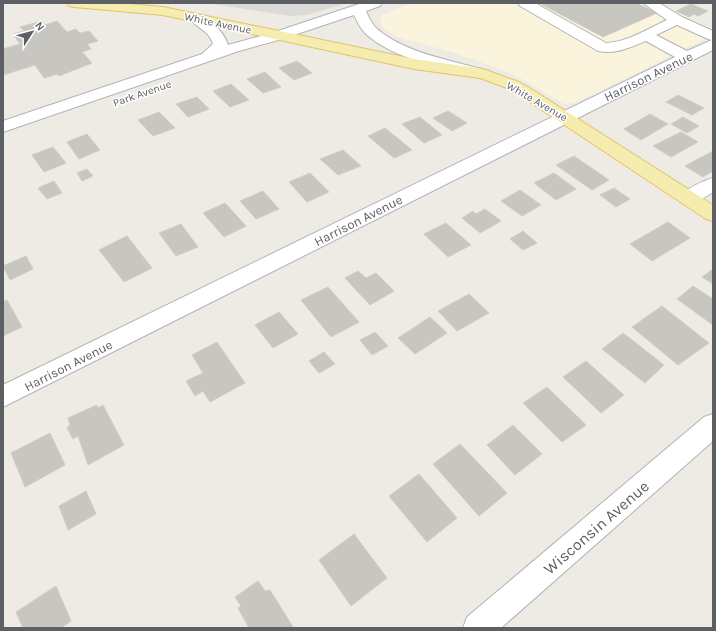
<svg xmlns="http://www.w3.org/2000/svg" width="716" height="631" viewBox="0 0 716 631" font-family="Karla,sans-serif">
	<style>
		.commercial { fill: #faf4dc }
		.industrial { fill: #dcdad6 }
		.building { fill: #c8c6c1; stroke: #d1cdc3 }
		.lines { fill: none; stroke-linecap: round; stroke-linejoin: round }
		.minor-casing { stroke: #b1b4b8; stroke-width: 2 }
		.major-casing { stroke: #e1c369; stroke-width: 2 }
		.minor { fill: #fff; fill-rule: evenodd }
		.major { fill: #f5ecb0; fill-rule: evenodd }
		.labels { text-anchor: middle; stroke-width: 3; stroke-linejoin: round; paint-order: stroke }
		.far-street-label { font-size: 11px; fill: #5c5f63; stroke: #fff }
		.street-label { font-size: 13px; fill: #5c5f63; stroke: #fff }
		.near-street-label { font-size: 16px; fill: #5c5f63; stroke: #fff }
	</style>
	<rect width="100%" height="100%" fill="#edebe4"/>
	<path class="commercial" d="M411 3H658L713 29V35L575 103 564 104 520 78 502 70 455 53 395 36 382 27 380 19 383 15Z"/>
	<path class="industrial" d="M207 3H347L307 15 290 16Z"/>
	<path class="building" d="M539 3H636L657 13 603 37Z
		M691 4 708 11 698 16 694 14 689 17 676 11Z
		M42 21 45 25 57 21 67 32 76 29 80 33 89 31 98 41 87 44 91 49 82 52 92 63 59 76 57 74 44 78 35 65 3 75V49L20 44 13 34 24 31 20 27Z
		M297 61 312 73 294 80 279 68Z
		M265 72 281 87 263 93 247 79Z
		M231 84 249 100 230 107 213 91Z
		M678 95 704 108 692 115 666 102Z
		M197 97 209 109 188 117 176 104Z
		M448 111 467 123 452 131 433 118Z
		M159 112 175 128 153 136 138 120Z
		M650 114 668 124 641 140 624 129Z
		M420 117 442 135 424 143 402 124Z
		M683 117 699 126 687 133 671 124Z
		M385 128 412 150 394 158 368 136Z
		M681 132 698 142 671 157 653 146Z
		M87 134 100 150 79 159 67 142Z
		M53 147 66 163 44 172 32 155Z
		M343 150 361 166 338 175 320 159Z
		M713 151V171L703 177 685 166Z
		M574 156 609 180 592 190 556 165Z
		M87 169 93 176 82 181 77 173Z
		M310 173 329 192 307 202 289 182Z
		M554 173 576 189 556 200 534 183Z
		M54 181 62 193 47 199 38 188Z
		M614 188 630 199 616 207 600 195Z
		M520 190 541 205 522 216 501 201Z
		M263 191 279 209 256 219 240 201Z
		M225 203 246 226 224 237 203 213Z
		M485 209 501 221 480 233 462 218 473 211 476 214Z
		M668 222 690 238 652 261 630 244Z
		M446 223 471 245 448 257 424 234Z
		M181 224 198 247 176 256 159 233Z
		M523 231 537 243 523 250 510 239Z
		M127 236 152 268 124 282 99 250Z
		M26 256 33 269 10 280 3 266Z
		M713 269V284L702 277Z
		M358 271 366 278 376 273 394 291 370 305 345 278Z
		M693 286 713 299V325L677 299Z
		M328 287 359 322 331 337 301 300Z
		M469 294 489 313 457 331 438 311Z
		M7 300 22 327 3 336V302Z
		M662 306 709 343 678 365 632 327Z
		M279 312 298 334 273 348 255 325Z
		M430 317 447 333 415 354 398 338Z
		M375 332 388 346 372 355 360 340Z
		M623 333 664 365 645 383 602 349Z
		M217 342 245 383 210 402 203 391 195 396 186 381 203 373 192 355Z
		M324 352 335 364 319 373 309 361Z
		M586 361 624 395 601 413 563 377Z
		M547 387 586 425 562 442 523 403Z
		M97 405 98 408 103 405 124 445 88 465 78 436 73 439 67 428 70 425 68 418Z
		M513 425 542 454 515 475 487 445Z
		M50 433 65 465 25 487 11 453Z
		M460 444 507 493 479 516 433 464Z
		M419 474 457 518 427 542 389 496Z
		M86 491 96 514 68 530 59 506Z
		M354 534 387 578 351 606 319 560Z
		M258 581 265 591 270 590 293 627 291 628H249L238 608 241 606 235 597Z
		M56 586 71 621 61 628H23L16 612Z"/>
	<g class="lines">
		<defs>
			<path id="minor" d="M362 3H382L380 6 366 11C368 16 371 22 375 27 400 51 448 60 481 69L484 72 481 75 476 77C442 68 391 58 365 33 360 28 357 21 354 15L282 39 239 51 3 132V121L202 54 213 44C210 31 195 27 188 17L190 14C204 11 225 32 228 45L272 33Z
				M518 3H535L606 43C628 42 647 29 667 20L643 3H659L682 17 713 31V50L3 407V385L675 57 646 41C631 47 615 55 598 51L520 6ZM677 25 708 39 712 40 687 51 656 35Z
				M713 178V192C703 198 694 206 682 202L680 198C685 189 702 181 713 178Z
				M713 414V441L501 628H463L467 617 704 417Z"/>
			<path id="major" d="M67 3H119L163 7 414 59 483 69 519 82 536 92 713 205V221L706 219 524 98 507 88 480 78 414 69 163 15 74 7 69 6Z"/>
		</defs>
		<use href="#minor" class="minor-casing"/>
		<use href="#major" class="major-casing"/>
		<use href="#minor" class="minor"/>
		<use href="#major" class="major"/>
	</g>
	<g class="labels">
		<g class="far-street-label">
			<text transform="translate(218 23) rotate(12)" y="4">White Avenue</text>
			<text transform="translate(142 93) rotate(-19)" y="4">Park Avenue</text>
			<text transform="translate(537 101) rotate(30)" y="4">White Avenue</text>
		</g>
		<g class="street-label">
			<text transform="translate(648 76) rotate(-26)" y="5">Harrison Avenue</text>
			<text transform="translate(358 220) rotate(-27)" y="5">Harrison Avenue</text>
			<text transform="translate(68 365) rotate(-27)" y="5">Harrison Avenue</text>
		</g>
		<g class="near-street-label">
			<text transform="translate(596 527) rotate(-41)" y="6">Wisconsin Avenue</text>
		</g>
	</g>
	<rect width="716" height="631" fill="none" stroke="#5c5f63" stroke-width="8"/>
	<g transform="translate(32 32) rotate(54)" stroke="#ffffff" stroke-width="3" paint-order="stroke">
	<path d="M0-3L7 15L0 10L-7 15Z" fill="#5c5f63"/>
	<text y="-6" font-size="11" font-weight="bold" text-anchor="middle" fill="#5c5f63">N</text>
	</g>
</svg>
